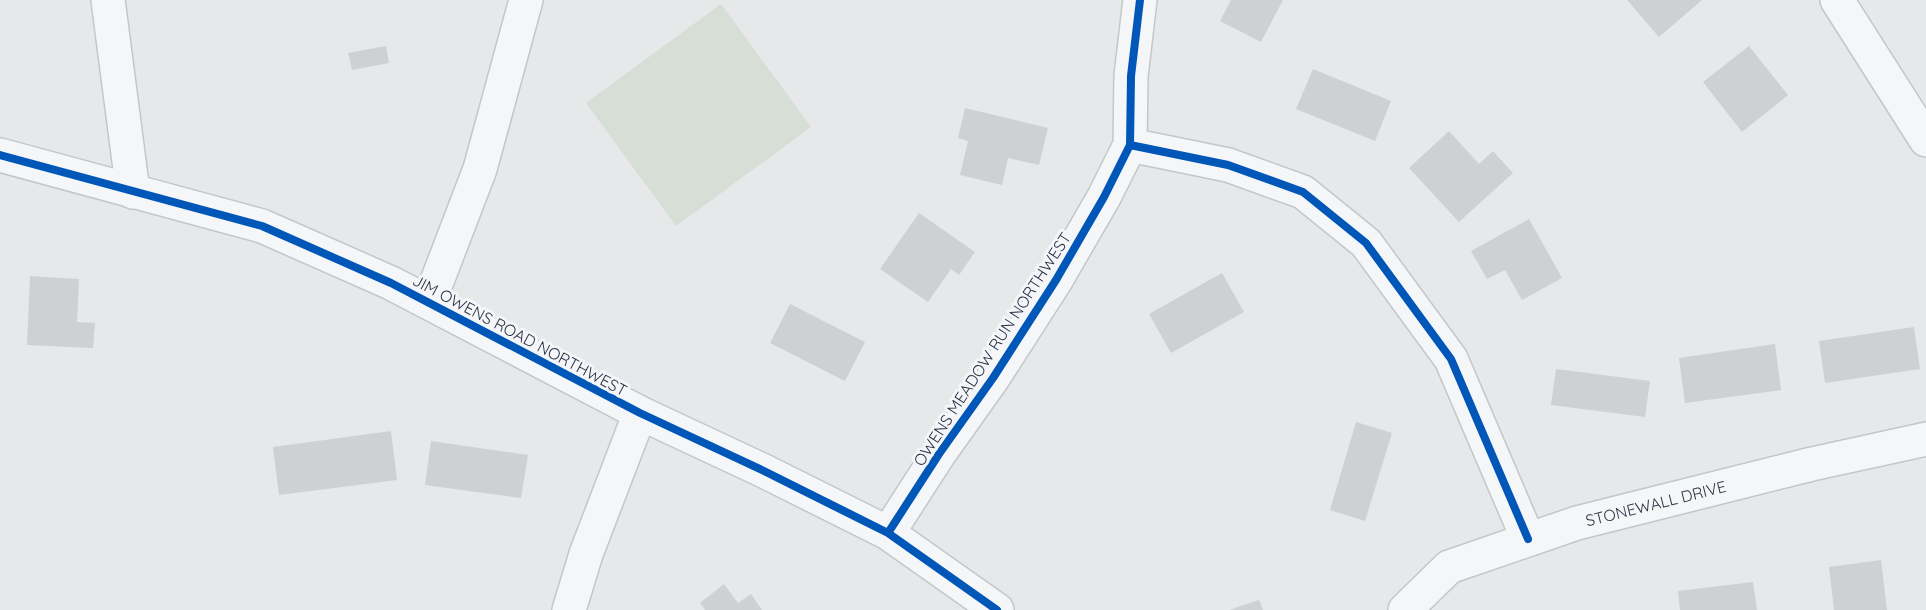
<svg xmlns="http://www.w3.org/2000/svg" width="1926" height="610" viewBox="0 0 1926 610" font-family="Quicksand,sans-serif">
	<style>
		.green { fill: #d6ded6 }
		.building { fill: #ced0d3 }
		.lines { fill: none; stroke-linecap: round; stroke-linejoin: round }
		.minor-casing { stroke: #c4c6c8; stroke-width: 36 }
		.minor { stroke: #f5f6f7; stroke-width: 33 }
		.cycleway-casing { stroke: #f4f6f9; stroke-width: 11 }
		.cycleway { stroke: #0057b8; stroke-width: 8 }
		.labels { text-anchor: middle; stroke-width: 6; stroke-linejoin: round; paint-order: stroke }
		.street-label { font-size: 16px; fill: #2b3445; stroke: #f4f6f9 }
	</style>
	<rect width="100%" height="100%" fill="#e6e8ea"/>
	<path class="green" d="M721 4 811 127 676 226 586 103Z"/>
	<path class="building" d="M1231 0H1283L1261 42 1220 21Z
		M1627 0H1702L1659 37Z
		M386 46 389 63 352 70 348 53Z
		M1749 46 1788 95 1742 132 1703 82Z
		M1313 69 1391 101 1375 141 1296 109Z
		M965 108 1048 128 1039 165 1008 158 1002 185 960 175 968 141 958 138Z
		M1449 131 1479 164 1493 151 1513 173 1459 222 1409 168Z
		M919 213 975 252 959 275 951 269 928 302 880 269Z
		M1529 219 1562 278 1522 300 1505 270 1487 279 1471 251Z
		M1222 273 1244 312 1171 353 1149 314Z
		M30 276 79 279 77 322 95 323 93 348 27 345Z
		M790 304 865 342 845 381 770 343Z
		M1914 327 1920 369 1825 383 1819 341Z
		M1775 344 1781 390 1685 403 1679 358Z
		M1556 369 1650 381 1645 417 1551 405Z
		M1356 422 1392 433 1365 521 1330 510Z
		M391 431 397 480 279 495 273 447Z
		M431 441 528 455 521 498 425 485Z
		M1881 560 1887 610H1834L1829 567Z
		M1753 582 1757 610H1680L1678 591Z
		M724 584 738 603 751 594 762 610H705L700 603Z
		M1259 600 1263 610H1229Z"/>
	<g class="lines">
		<defs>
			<g id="minor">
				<path d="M108 0 133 192"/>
				<path d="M1837 0 1926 140"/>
				<path d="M1130 145 1228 165 1303 192 1366 243 1451 359 1528 539"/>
				<path d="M0 155 262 226 391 283 640 413 764 471 888 533 997 610"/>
				<path d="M429 302 480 169 526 0"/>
				<path d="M888 533 939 454 993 378 1056 280 1104 197 1130 145 1131 76 1140 0"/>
				<path d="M569 610 586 554 640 413"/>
				<path id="s1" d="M1405 610 1449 567 1577 523 1812 464 1926 439"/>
			</g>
		</defs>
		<use href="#minor" class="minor-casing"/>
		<use href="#minor" class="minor"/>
		<defs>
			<path id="cycleway" d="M1130 145 1228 165 1303 192 1366 243 1451 359 1528 539
				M0 155 262 226 391 283 640 413 764 471 888 533 997 610
				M888 533 939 454 993 378 1056 280 1104 197 1130 145 1131 76 1140 0"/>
		</defs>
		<use href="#cycleway" class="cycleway-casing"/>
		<use href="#cycleway" class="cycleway"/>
	</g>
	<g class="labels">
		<g class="street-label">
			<text transform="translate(520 335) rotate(28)" y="6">JIM OWENS ROAD NORTHWEST</text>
			<text transform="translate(992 349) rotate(-57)" y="6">OWENS MEADOW RUN NORTHWEST</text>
			<text dy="6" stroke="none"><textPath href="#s1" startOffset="278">STONEWALL DRIVE</textPath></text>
		</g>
	</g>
</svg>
